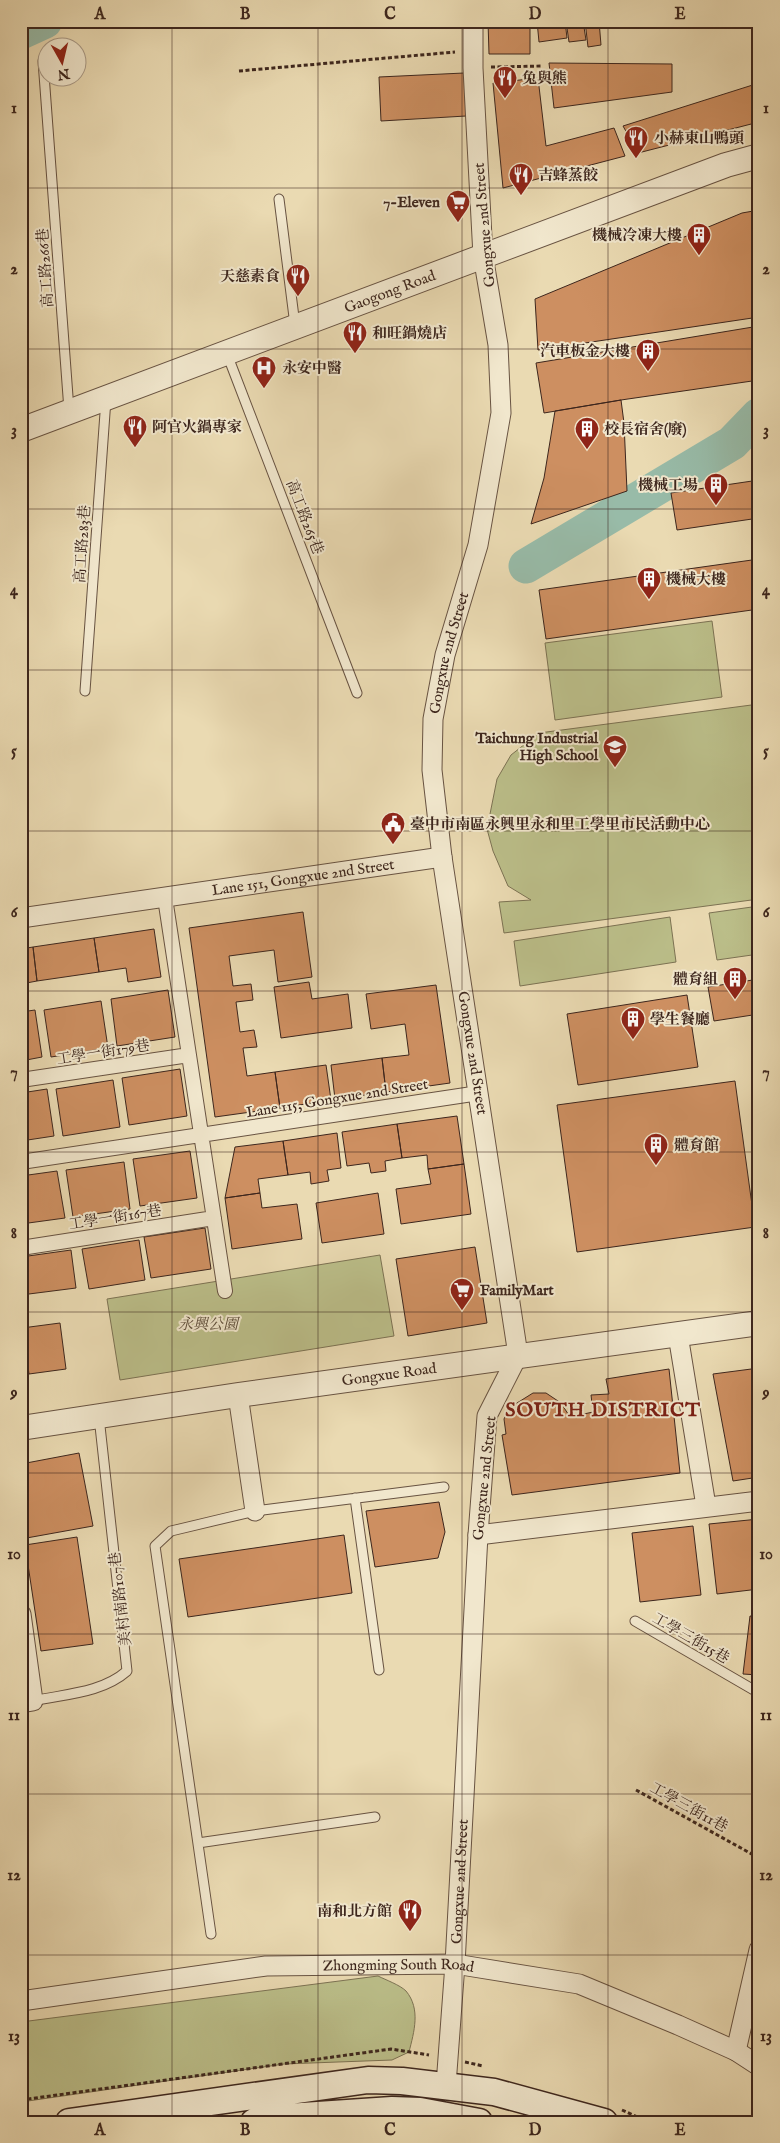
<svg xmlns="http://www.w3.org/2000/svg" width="780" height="2143" viewBox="0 0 780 2143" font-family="'IM FELL English','Noto Serif TC',serif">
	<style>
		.green { fill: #bbbe89; stroke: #7c7253 }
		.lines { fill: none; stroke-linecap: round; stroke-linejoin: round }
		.river { stroke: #98bba8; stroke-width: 35 }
		.building { fill: #cd8f61; stroke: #3d261d }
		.service-casing { stroke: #685342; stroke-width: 11 }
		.pedestrian-casing { stroke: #685342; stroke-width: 16 }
		.minor-casing { stroke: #685342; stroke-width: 21 }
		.tertiary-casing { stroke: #685342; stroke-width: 26 }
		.secondary-casing { stroke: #3d261d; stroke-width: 29 }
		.path { stroke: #3d261d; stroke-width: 3; stroke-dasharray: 4 2.5; stroke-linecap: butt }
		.service { stroke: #f1e7cd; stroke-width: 9 }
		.pedestrian { stroke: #f1e7cd; stroke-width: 14 }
		.minor { stroke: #f1e7cd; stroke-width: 19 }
		.tertiary { stroke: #f1e7cd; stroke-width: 24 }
		.secondary { stroke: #f1e7cd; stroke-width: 26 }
		.grid { fill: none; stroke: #3d261d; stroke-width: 1; stroke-opacity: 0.55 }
		.labels { text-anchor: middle; stroke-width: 4; stroke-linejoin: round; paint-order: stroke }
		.poi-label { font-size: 15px; font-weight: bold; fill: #3d261d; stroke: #f1e7cd; text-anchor: start }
		.street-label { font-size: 15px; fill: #3d261d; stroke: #f1e7cd }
		.park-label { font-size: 15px; font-style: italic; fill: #5c4c38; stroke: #f1e7cd }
		.district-label { font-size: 20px; font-weight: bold; letter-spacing: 1px; fill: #7a1f14; stroke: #f1e7cd }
		.neatline { fill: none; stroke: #3d261d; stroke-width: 2 }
		.grid-label { font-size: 16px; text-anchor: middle; font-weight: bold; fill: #3d261d }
	</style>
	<rect width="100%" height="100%" fill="#eadab2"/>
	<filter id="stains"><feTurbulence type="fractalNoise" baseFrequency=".004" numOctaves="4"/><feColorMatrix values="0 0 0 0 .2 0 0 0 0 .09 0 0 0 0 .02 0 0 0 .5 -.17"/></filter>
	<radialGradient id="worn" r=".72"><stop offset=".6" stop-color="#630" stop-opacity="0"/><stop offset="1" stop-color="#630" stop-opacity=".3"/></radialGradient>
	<path class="green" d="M712 621 722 697 555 720 545 643Z
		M759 704V899L504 933 499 902 531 900 508 886 493 851 487 829 497 779 511 755 539 733Z
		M759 906V954L717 960 709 913Z
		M670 917 676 962 520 986 514 941Z
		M380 1255 394 1336 120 1380 107 1299Z
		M378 1976C386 1980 400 1985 406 1991 421 2009 414 2032 409 2052L392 2060 284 2064 21 2102V2022Z"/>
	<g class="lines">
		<path class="river" d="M21 32 45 21
			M526 566 732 443 759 415"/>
	</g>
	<path class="building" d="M488 21H530V54H489Z
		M537 21H565L567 38 539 42Z
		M566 21H583L586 40 569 42Z
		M585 21H599L601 45 588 47Z
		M549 63 672 64V92L554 108Z
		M464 73 466 116 381 121 379 77Z
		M538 78 546 146 614 128 625 156 503 188 493 83Z
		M759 83V122L638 153 623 126Z
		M759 210V317L538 350 535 299 742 213Z
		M759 326V380L621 400 544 413 536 363Z
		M621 400 624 423 627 491 531 524 544 478 555 411Z
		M759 480V518L677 530 671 493Z
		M759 559V609L546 639 539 590Z
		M303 912 312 977 278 982 274 950 229 956 233 986 251 984 253 1000 236 1002 240 1032 254 1030 257 1047 243 1048 247 1076 275 1072 280 1108 215 1117 189 928Z
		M154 929 161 977 128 982 126 968 99 972 94 938Z
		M94 938 99 972 37 981 33 947Z
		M33 947 37 981 21 984V949Z
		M759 979V1014L714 1021 708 987Z
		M309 982 312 999 348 994 352 1028 281 1038 274 987Z
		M436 985 450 1083 386 1092 382 1058 409 1055 405 1024 371 1029 366 994Z
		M168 990 175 1037 117 1046 111 999Z
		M687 995 698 1067 578 1085 567 1014Z
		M101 1001 108 1048 51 1057 44 1010Z
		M35 1010 42 1057 21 1061V1012Z
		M382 1058 386 1092 335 1099 331 1065Z
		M326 1065 331 1100 280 1108 275 1072Z
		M180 1069 187 1116 129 1125 122 1078Z
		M113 1080 120 1127 63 1136 56 1089Z
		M735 1081 755 1227 577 1252 557 1105Z
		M47 1089 54 1136 21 1141V1093Z
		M457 1116 464 1164 428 1169 427 1155 402 1158 397 1124Z
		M397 1124 402 1158 385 1161 386 1171 371 1173 369 1163 347 1166 342 1132Z
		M337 1133 341 1168 327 1170 329 1181 311 1184 310 1172 288 1175 283 1141Z
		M283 1141 288 1175 258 1179 260 1193 225 1198 235 1147Z
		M190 1151 197 1198 140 1206 133 1159Z
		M124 1162 130 1209 73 1217 66 1170Z
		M464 1164 471 1214 401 1224 396 1189 431 1184 428 1169Z
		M57 1171 65 1218 21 1224V1176Z
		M260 1193 262 1208 297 1204 302 1239 232 1249 225 1198Z
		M378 1193 384 1234 322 1243 316 1203Z
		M205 1228 211 1269 151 1278 144 1237Z
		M139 1240 145 1280 89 1289 82 1249Z
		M475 1247 487 1323 408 1336 396 1259Z
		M71 1250 76 1288 21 1295V1257Z
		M60 1323 66 1369 29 1374 22 1328Z
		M759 1368V1477L733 1481 713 1374Z
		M669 1369 680 1473 512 1495 502 1435 506 1434 504 1419 509 1408 533 1393H546L561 1403 570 1417 593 1412 591 1395 609 1394 606 1379Z
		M79 1453 93 1526 21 1539V1464Z
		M439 1502 445 1532 438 1558 375 1567 366 1511Z
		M759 1519V1589L717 1594 709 1524Z
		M693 1526 701 1595 640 1602 632 1533Z
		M344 1535 352 1593 188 1617 179 1559Z
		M77 1537 93 1644 41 1651 25 1545Z
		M750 1616 759 1617V1675L743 1674Z"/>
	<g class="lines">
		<defs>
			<path id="service" d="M43 61 69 410
				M279 199 295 325
				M227 354 357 693
				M85 691 106 399
				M355 1498 379 1670
				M635 1621 759 1693
				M33 1701C65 1694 102 1693 127 1671L99 1417
				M198 1843 375 1817
				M211 1934 155 1546 171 1531 255 1511 444 1487"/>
			<path id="pedestrian" d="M165 898 225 1291
				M21 1080 189 1055
				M21 1162 479 1093
				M21 1248 214 1218"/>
			<g id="minor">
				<path id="s1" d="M21 918 442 857"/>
				<path d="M678 1335 706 1506"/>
				<path d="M238 1395 255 1511"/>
				<path d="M478 1535 759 1501"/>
				<path d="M21 1614 33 1701 21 1703"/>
				<path id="s2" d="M21 2001 266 1966 455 1964 579 1984 678 2025 736 2051 759 2066"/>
				<path d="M736 2051 759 1950"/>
				<path id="s3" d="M446 2085 455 1964 478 1535 487 1416 518 1355 442 857 432 770 433 719 445 655 478 545 501 413 498 345 483 256 473 68V21"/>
			</g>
			<g id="tertiary">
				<path id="s4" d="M21 430 726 165 759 156"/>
				<path id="s5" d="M21 1428 238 1395 759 1323"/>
			</g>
			<path id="secondary" d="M69 2122 368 2080 402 2081 494 2092 604 2122
				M254 2122 288 2117 392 2110 420 2111 479 2122"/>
		</defs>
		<use href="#service" class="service-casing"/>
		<use href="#pedestrian" class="pedestrian-casing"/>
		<use href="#minor" class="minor-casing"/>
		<use href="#tertiary" class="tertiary-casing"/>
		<use href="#secondary" class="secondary-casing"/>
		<path class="path" d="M491 67 543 66
			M239 71 455 52
			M756 391 759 393
			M636 1790 759 1858
			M465 2062 483 2066
			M21 2100 391 2049 429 2055
			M622 2110 648 2122"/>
		<use href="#service" class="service"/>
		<use href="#pedestrian" class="pedestrian"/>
		<use href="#minor" class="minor"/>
		<use href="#tertiary" class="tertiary"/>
		<use href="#secondary" class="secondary"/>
	</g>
	<path class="grid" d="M172 21V2122M318 21V2122M462 21V2122M608 21V2122M21 188H759M21 349H759M21 509H759M21 670H759M21 831H759M21 991H759M21 1152H759M21 1312H759M21 1473H759M21 1634H759M21 1794H759M21 1955H759"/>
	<defs>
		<symbol id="restaurant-pin" viewBox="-11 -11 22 30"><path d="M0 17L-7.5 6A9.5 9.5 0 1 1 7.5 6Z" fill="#8f2418" stroke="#f1e7cd"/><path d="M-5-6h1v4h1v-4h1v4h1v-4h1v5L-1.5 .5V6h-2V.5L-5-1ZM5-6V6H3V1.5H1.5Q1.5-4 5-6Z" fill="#fff"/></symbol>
		<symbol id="supermarket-pin" viewBox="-11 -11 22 30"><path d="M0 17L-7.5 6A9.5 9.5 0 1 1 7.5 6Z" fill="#8f2418" stroke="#f1e7cd"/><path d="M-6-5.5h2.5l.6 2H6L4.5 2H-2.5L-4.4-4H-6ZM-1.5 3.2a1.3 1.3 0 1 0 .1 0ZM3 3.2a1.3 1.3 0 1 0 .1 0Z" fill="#fff"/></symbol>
		<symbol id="building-pin" viewBox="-11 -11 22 30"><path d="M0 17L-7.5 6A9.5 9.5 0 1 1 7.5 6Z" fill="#8f2418" stroke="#f1e7cd"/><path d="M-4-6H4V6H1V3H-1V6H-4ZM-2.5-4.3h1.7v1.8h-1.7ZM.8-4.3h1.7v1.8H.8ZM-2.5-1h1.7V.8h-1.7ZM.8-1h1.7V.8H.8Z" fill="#fff"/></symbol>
		<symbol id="hospital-pin" viewBox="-11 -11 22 30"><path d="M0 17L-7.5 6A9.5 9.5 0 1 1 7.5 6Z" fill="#8f2418" stroke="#f1e7cd"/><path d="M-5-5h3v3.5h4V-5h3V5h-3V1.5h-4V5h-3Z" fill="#fff"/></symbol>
		<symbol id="school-pin" viewBox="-11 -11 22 30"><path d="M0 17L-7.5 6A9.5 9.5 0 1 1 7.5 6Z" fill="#8f2418" stroke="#f1e7cd"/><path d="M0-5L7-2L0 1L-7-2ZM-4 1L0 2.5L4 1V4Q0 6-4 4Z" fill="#fff"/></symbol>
		<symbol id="civic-pin" viewBox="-11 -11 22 30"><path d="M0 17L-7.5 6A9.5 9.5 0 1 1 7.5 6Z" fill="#8f2418" stroke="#f1e7cd"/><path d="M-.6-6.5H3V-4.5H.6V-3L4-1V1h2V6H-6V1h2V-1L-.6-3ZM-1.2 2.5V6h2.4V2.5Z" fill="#fff"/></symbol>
	</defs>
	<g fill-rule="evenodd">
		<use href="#restaurant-pin" x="491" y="64" width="28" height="38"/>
		<use href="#restaurant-pin" x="622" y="124" width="28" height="38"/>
		<use href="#restaurant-pin" x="507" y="161" width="28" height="38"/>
		<use href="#supermarket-pin" x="444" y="188" width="28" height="38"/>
		<use href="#building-pin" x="685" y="221" width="28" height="38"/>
		<use href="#restaurant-pin" x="284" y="262" width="28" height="38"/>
		<use href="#restaurant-pin" x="341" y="319" width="28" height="38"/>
		<use href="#building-pin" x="634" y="337" width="28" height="38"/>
		<use href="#hospital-pin" x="250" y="354" width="28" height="38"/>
		<use href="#restaurant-pin" x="121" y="413" width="28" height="38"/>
		<use href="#building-pin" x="573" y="415" width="28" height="38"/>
		<use href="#building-pin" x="702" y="471" width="28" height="38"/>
		<use href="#building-pin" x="635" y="565" width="28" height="38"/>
		<use href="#school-pin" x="601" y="733" width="28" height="38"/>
		<use href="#civic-pin" x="379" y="810" width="28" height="38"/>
		<use href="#building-pin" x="721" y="965" width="28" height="38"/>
		<use href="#building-pin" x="619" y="1005" width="28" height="38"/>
		<use href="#building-pin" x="642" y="1131" width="28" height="38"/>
		<use href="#supermarket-pin" x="448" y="1276" width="28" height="38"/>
		<use href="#restaurant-pin" x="396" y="1897" width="28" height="38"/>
	</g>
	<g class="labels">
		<g class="poi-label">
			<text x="522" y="83">兔與熊</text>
			<text x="654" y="143">小赫東山鴨頭</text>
			<text x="538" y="180">吉蜂蒸餃</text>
			<text x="440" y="207" text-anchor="end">7-Eleven</text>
			<text x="682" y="240" text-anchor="end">機械冷凍大樓</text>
			<text x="280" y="281" text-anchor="end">天慈素食</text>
			<text x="372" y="338">和旺鍋燒店</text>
			<text x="630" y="356" text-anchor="end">汽車板金大樓</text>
			<text x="282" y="373">永安中醫</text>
			<text x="152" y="432">阿官火鍋專家</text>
			<text x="604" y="434">校長宿舍(廢)</text>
			<text x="698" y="490" text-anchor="end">機械工場</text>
			<text x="666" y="584">機械大樓</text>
			<text x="598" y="743" text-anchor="end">Taichung Industrial<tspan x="598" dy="17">High School</tspan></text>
			<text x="410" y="829">臺中市南區永興里永和里工學里市民活動中心</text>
			<text x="718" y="984" text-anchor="end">體育組</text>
			<text x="650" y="1024">學生餐廳</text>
			<text x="674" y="1150">體育館</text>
			<text x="480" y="1295">FamilyMart</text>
			<text x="392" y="1916" text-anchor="end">南和北方館</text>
		</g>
		<g class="street-label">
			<text transform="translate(484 225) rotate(-95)" y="5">Gongxue 2nd Street</text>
			<text transform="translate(45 268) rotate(-94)" y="5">高工路266巷</text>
			<text dy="5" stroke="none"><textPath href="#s4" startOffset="394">Gaogong Road</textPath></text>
			<text transform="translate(305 517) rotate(69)" y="5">高工路265巷</text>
			<text transform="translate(82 544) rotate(-86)" y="5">高工路283巷</text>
			<text dy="5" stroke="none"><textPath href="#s3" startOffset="1449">Gongxue 2nd Street</textPath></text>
			<text dy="5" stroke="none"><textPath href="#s1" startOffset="285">Lane 151, Gongxue 2nd Street</textPath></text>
			<text transform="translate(103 1052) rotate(-9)" y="5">工學一街179巷</text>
			<text transform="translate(473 1053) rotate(81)" y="5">Gongxue 2nd Street</text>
			<text transform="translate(337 1098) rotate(-9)" y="5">Lane 115, Gongxue 2nd Street</text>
			<text transform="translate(115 1217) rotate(-9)" y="5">工學一街167巷</text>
			<text dy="5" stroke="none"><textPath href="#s5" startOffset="372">Gongxue Road</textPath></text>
			<text transform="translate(484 1478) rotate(-84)" y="5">Gongxue 2nd Street</text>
			<text transform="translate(120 1599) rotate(-97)" y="5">美村南路107巷</text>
			<text transform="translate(691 1638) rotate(30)" y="5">工學三街15巷</text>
			<text transform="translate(689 1807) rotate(29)" y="5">工學三街11巷</text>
			<text dy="5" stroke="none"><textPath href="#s3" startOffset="204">Gongxue 2nd Street</textPath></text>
			<text dy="5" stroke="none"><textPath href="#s2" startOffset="380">Zhongming South Road</textPath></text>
		</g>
		<g class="park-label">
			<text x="208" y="1329">永興公園</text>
		</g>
		<g class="district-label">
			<text x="603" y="1416">SOUTH DISTRICT</text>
		</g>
	</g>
	<rect width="780" height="2143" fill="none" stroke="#eadab2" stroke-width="55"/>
	<g transform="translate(62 62) rotate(172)"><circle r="24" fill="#f1e7cd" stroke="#a99a87"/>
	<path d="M0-4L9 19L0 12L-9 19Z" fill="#8f2418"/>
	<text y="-8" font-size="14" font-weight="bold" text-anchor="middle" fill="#3d261d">N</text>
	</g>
	<rect x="28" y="28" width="724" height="2088" class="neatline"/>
	<g class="grid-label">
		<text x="100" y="19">A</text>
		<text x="245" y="19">B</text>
		<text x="390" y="19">C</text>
		<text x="535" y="19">D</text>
		<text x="680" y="19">E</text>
		<text x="14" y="113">1</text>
		<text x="766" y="113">1</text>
		<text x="14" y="274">2</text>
		<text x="766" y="274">2</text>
		<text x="14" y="435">3</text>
		<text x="766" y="435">3</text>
		<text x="14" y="595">4</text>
		<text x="766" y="595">4</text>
		<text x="14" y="756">5</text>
		<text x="766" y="756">5</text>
		<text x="14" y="917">6</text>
		<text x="766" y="917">6</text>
		<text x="14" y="1077">7</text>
		<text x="766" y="1077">7</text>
		<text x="14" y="1238">8</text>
		<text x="766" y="1238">8</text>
		<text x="14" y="1398">9</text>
		<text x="766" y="1398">9</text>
		<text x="14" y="1559">10</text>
		<text x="766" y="1559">10</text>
		<text x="14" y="1720">11</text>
		<text x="766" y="1720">11</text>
		<text x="14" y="1880">12</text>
		<text x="766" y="1880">12</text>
		<text x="14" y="2041">13</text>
		<text x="766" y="2041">13</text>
		<text x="100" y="2135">A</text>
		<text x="245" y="2135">B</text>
		<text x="390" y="2135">C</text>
		<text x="535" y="2135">D</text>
		<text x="680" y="2135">E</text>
	</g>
	<rect width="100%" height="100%" filter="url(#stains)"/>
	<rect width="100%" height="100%" fill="url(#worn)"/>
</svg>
